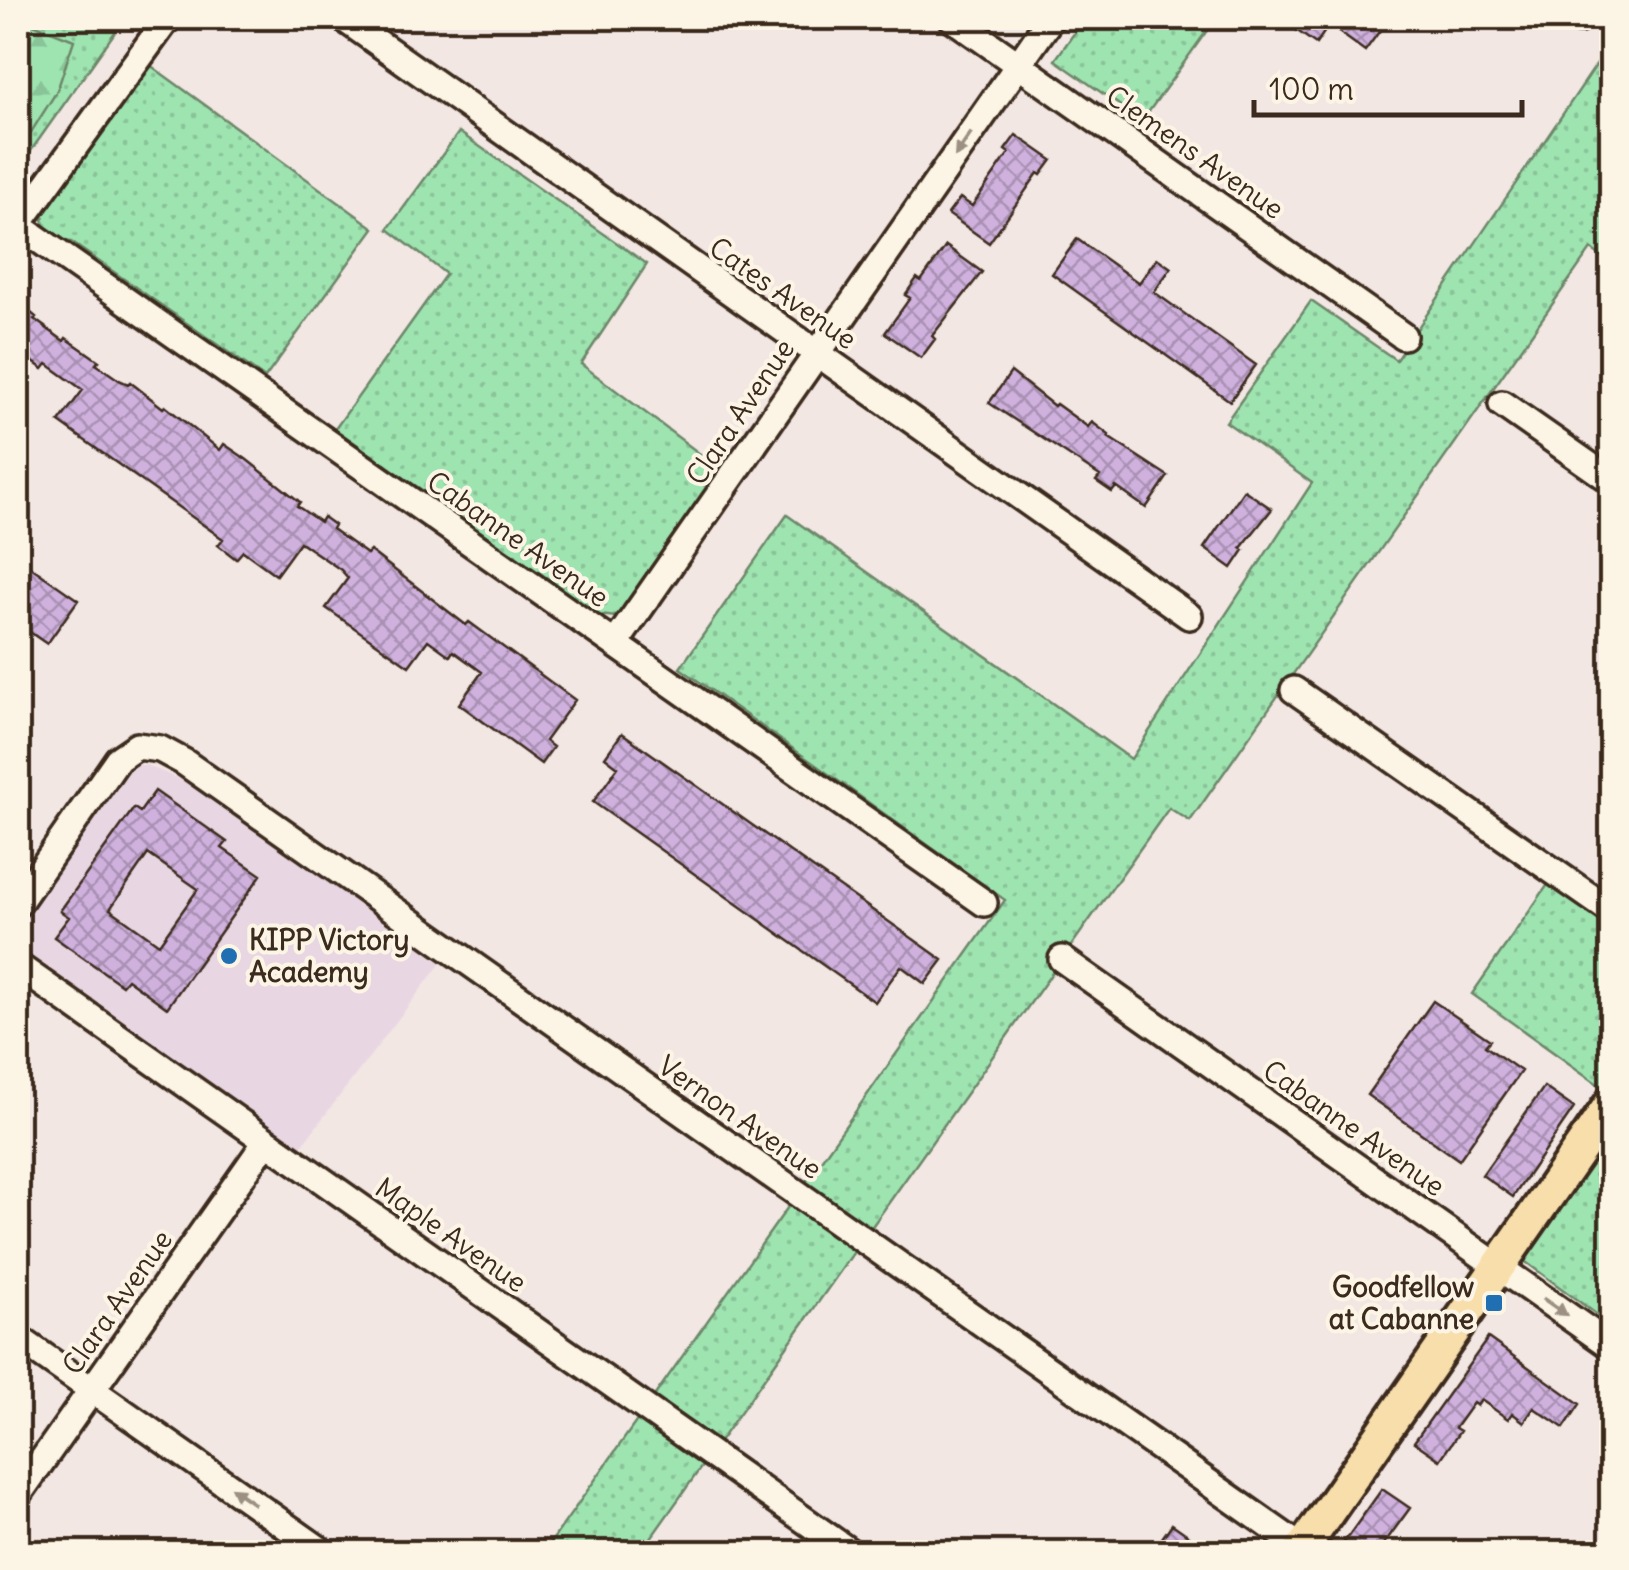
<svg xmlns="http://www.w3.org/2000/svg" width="1629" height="1570" viewBox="0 0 1629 1570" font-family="Delius,sans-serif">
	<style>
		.built { fill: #e8d7e2 }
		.grass { fill: url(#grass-dots); stroke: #6c8768; stroke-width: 2.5 }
		.forest { fill: url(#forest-firs); stroke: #6c8768; stroke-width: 2.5 }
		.building { fill: url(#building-cross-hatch); stroke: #3b2a1e; stroke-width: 2.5; fill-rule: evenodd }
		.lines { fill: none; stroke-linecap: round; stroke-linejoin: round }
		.minor-casing { stroke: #3b2a1e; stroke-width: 32 }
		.major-casing { stroke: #3b2a1e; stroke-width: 40 }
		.minor { stroke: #fcf5e5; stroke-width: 25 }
		.major { stroke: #f8deab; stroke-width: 32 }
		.oneway { fill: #9c9082 }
		.poi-dot { fill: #1f6fb2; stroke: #fcf5e5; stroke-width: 4 }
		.labels { text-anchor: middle; stroke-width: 8; stroke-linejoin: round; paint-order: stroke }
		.street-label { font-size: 28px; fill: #3b2a1e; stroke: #fcf5e5 }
		.poi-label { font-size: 28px; font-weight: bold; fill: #3b2a1e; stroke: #fcf5e5; text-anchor: start }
	</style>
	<defs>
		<pattern id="grass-dots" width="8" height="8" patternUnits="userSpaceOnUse" patternTransform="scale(2.5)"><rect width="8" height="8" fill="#9ee4b1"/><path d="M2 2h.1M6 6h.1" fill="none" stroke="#89c498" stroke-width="1.8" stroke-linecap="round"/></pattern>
		<pattern id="forest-firs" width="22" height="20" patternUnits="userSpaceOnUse" patternTransform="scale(2.5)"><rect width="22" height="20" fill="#9ee4b1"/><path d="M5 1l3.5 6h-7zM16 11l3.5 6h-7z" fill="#89c498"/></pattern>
		<pattern id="building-cross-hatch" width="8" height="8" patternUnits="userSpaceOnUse" patternTransform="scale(2.5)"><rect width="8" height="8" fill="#d0b1de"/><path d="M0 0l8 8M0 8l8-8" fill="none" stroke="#aa90b3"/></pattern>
	</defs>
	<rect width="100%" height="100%" fill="#f3e7e4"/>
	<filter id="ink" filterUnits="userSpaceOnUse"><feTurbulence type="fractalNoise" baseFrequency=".01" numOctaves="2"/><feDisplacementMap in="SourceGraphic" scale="20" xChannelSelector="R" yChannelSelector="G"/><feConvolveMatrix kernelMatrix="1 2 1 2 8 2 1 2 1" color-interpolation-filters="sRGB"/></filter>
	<g filter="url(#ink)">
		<path class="built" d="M138 765H146L208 791 441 963 300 1148 18 950V921L126 770Z"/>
		<path class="grass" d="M18 18H125L18 169Z
			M1085 18H1216L1142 121 1055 60Z
			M1611 43V263L1591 249 1190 821 1169 808 641 1552H544L1005 900 680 668 787 515 1131 759 1312 483 1226 422 1311 301 1396 360Z
			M150 65 374 228 265 378 71 242C51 240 36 228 47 208Z
			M459 132 647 264 581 364 720 469 616 617 599 615 335 429 446 274 388 229Z
			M1549 883 1611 929V1082L1606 1090 1472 994Z
			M1611 1130V1325L1523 1260Z"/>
		<path class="forest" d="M18 18 74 40 57 91 18 153Z"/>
		<path class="building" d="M1279 18H1389L1365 51 1329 25 1316 44Z
			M1016 135 1052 160 1041 175 1038 173 989 243 948 214 960 198 972 206 1009 153 1005 150Z
			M1077 239 1139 283 1157 258 1171 268 1154 292 1256 365 1230 401 1052 274Z
			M946 246 982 272 932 336 935 339 921 358 885 333 910 298 905 295 917 278 921 281Z
			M18 307 21 310 24 307 36 317 34 319 64 341 66 338 99 361 96 364 119 380 128 384 130 382 163 408 165 406 220 450 224 444 246 459 300 502 297 506 320 522 323 517 334 525 332 529 357 547 367 554 370 551 466 625 469 622 575 700 545 741 553 747 541 764 459 704 482 672 453 651 450 656 428 640 409 666 326 608 348 578 341 570 300 542 276 575 243 551 236 559 218 545 223 539 59 422 83 390 47 364 43 369 18 351Z
			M1011 372 1054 406 1056 404 1088 427 1092 422 1109 435 1108 437 1168 476 1146 508 1116 487 1112 492 1096 481 1100 476 989 403Z
			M1244 490 1272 509 1241 548 1244 550 1232 568 1204 548Z
			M18 558 78 600 47 644 18 624Z
			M622 733 943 960 925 984 901 966 875 1002 593 802 618 767 605 757Z
			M155 791 227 842 222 848 261 875 167 1008 127 979 122 985 54 937 69 917 60 911 134 808 140 812ZM148 854 198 889 159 944 110 909Z
			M1433 1001 1490 1040 1485 1046 1521 1071 1459 1160 1367 1095Z
			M1544 1087 1574 1108 1513 1197 1482 1175Z
			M1488 1338 1580 1404 1564 1428 1534 1408 1524 1422 1512 1413 1508 1419 1481 1400 1477 1406 1473 1403 1455 1428 1460 1431 1440 1460 1414 1442Z
			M1382 1489 1410 1508 1378 1552H1352L1342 1545Z
			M1172 1524 1212 1552H1152Z"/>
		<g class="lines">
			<defs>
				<path id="minor" d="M168 18 18 225 984 903
					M343 18 1189 616
					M952 18 1403 336
					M1577 18 1579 19
					M1502 404 1612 481
					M615 644 1051 18
					M1294 690 1612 912
					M18 903 118 759 137 746 160 749 184 762 1303 1549
					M1062 959 1612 1347
					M18 966 850 1552
					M18 1338 323 1552
					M18 1495 266 1142"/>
				<path id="major" d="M1300 1552 1612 1103"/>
			</defs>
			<use href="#minor" class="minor-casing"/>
			<use href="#major" class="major-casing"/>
			<use href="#minor" class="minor"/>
			<use href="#major" class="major"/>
		</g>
		<defs><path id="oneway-solid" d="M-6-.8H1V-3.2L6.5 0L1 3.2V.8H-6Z" transform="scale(2.5)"/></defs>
		<g class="oneway">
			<use href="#oneway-solid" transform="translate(963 145) rotate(124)"/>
			<use href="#oneway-solid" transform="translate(1555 1307) rotate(35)"/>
			<use href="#oneway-solid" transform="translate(243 1496) rotate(-145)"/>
		</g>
	</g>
	<g class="poi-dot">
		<circle cx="229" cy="956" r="10"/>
		<rect x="1484" y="1293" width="20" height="20" rx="5"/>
	</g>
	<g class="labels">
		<g class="street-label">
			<text transform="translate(1195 152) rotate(35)" y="10">Clemens Avenue</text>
			<text transform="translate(783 293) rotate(35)" y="10">Cates Avenue</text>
			<text transform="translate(740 412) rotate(-56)" y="10">Clara Avenue</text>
			<text transform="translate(518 539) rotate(35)" y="10">Cabanne Avenue</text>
			<text transform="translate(740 1117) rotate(35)" y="10">Vernon Avenue</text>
			<text transform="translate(1354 1128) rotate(35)" y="10">Cabanne Avenue</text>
			<text transform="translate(451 1235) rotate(35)" y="10">Maple Avenue</text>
			<text transform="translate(117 1302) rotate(-55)" y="10">Clara Avenue</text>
		</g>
		<g class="poi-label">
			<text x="249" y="950">KIPP Victory<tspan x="249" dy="32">Academy</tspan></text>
			<text x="1474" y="1297" text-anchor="end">Goodfellow<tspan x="1474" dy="32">at Cabanne</tspan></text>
		</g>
	</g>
	<rect width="1629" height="1570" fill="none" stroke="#fcf5e5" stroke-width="60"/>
	<rect x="30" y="30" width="1569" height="1510" fill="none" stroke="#3b2a1e" stroke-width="4" filter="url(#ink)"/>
	<path d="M1254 100v15h268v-15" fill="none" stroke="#3b2a1e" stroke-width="5"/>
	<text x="1269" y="100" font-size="30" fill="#3b2a1e" stroke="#fcf5e5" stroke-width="8" paint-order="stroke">100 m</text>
</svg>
